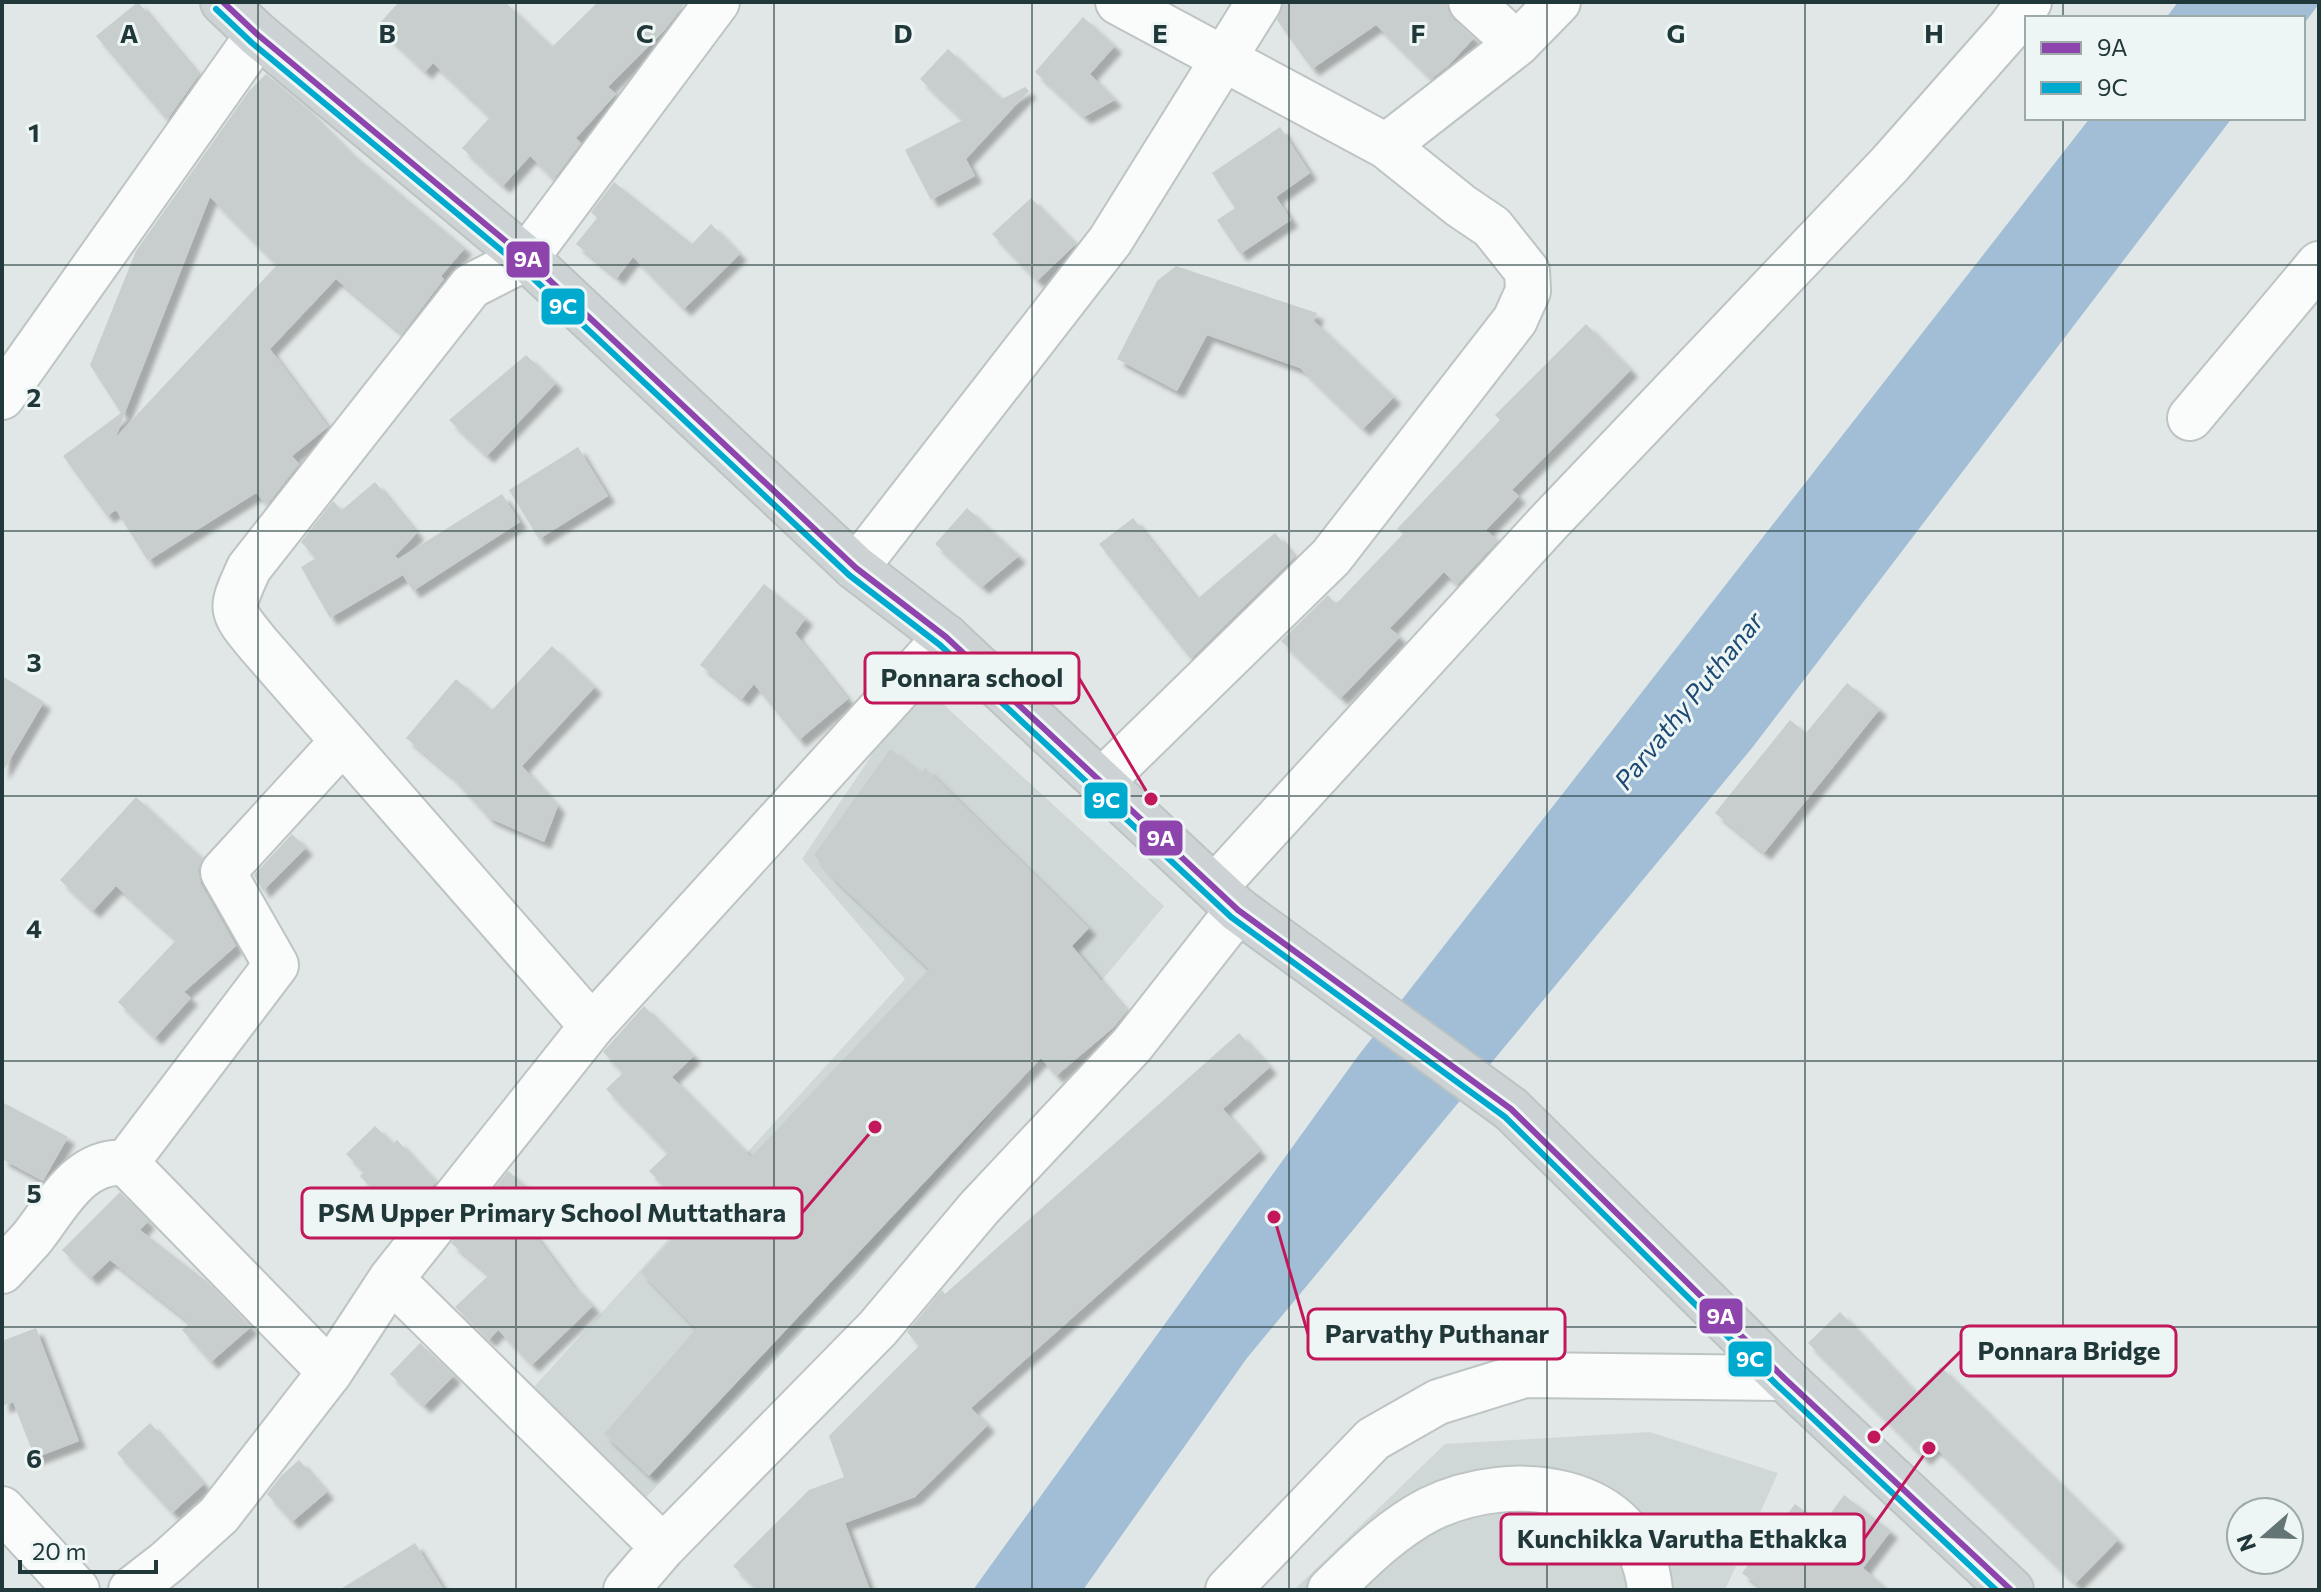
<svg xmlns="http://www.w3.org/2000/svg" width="2321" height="1592" viewBox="0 0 2321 1592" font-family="Commissioner,sans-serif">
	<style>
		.built { fill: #cfd8d7 }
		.water { fill: #a1bed6 }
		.building { fill: #c8cecd; fill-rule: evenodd; filter: url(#shadow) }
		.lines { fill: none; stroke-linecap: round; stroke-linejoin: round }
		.minor-casing { stroke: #bec4c3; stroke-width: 48 }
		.major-casing { stroke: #bbc3c3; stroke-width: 48 }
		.minor { stroke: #fafbfb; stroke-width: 44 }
		.major { stroke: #cdd3d4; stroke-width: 44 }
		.bus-1-casing { stroke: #eef6f5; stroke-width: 12 }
		.bus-2-casing { stroke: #eef6f5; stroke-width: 12 }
		.bus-1 { stroke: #8e44ad; stroke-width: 6 }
		.bus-2 { stroke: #00a9ce; stroke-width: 6 }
		.grid { fill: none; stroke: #203839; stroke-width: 2; stroke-opacity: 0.55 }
		.labels { text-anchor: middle; stroke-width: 6; stroke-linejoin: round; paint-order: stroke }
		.water-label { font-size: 26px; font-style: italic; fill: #1c4973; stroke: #eef6f5 }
		.grid-label { font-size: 26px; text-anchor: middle; font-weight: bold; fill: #203839; stroke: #eef6f5; stroke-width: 6; stroke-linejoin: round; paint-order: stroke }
		.leader { fill: none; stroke: #c2185b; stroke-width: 3 }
		.callout-dot { fill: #c2185b; stroke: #eef6f5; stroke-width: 3 }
		.callout { fill: #eef6f5; stroke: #c2185b; stroke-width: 3 }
		.callout-label { font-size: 26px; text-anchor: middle; font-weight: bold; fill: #203839 }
		.line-badge { stroke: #eef6f5; stroke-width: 3 }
		.badge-label { font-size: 22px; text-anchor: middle; font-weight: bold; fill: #fff }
	</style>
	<defs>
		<filter id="shadow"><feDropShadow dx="7" dy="7" stdDeviation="2" flood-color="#0004"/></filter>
	</defs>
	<rect width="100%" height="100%" fill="#e1e7e6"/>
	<path class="built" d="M920 683 1164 906 856 1275 638 1506 533 1388 905 979 802 859Z
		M1650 1432 1778 1473 1725 1590H1294L1445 1444Z"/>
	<path class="water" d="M2178 2H2319V4L2303 25V18H2166Z
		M2090 118H2232L1752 748 1247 1358 1083 1590H973L1358 1056Z"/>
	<path class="building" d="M138 2 199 75 167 120 96 36Z
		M399 2H505L552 47 598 2H686L664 31 608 87 616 94 576 138 581 143 554 179 530 156 503 186 462 148 490 117 433 63 425 72 377 26Z
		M1284 2H1447L1448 10 1454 20 1474 38 1448 66 1431 79 1376 25 1312 69 1277 20Z
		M1083 17 1115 46 1090 74 1115 100 1084 117 1035 72Z
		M948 49 1002 99 1025 87 1029 91 966 159 975 176 931 200 905 150 963 120 920 79Z
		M266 74 304 106 349 151 465 248 441 276 444 279 402 334 336 279 270 349 328 427 292 456 299 464 267 505 256 493 148 561 116 510 107 516 63 456 121 413 90 365 136 251 249 91ZM210 197 277 265 116 437 126 410Z
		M1280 127 1310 173 1276 197 1291 220 1240 254 1217 220 1235 208 1212 173Z
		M614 182 692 244 711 224 740 254 684 309 633 257 617 278 576 244 597 218 591 212Z
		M1031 198 1076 244 1037 281 992 234Z
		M1176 266 1317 313 1314 321 1394 397 1363 429 1300 368 1207 335 1177 391 1117 359 1157 281Z
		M1586 324 1631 370 1512 490 1519 496 1486 530 1498 541 1457 585 1444 572 1390 628 1400 637 1341 698 1281 641 1328 595 1336 604 1403 534 1397 529 1500 420 1495 415Z
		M526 355 556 383 487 456 449 420Z
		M578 447 608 496 539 539 509 490Z
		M375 482 417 533 395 556 398 559 502 494 520 522 413 591 403 575 330 618 301 567 316 558 301 542 333 501 342 510Z
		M967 508 1019 556 982 587 935 544Z
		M1133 518 1197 599 1275 533 1295 557 1191 659 1099 544Z
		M764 584 806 618 795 633 848 699 799 740 754 684 742 699 700 665Z
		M552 646 595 687 522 766 558 806 544 842 489 818 451 776 406 738 456 679 492 710Z
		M2 676 44 702 2 773Z
		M1847 683 1880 709 1764 853 1715 813 1790 720 1806 733Z
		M890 749 921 773 925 768 1089 928 1072 946 1127 1011 1114 1027 1056 1076 1041 1058 649 1476 604 1434 696 1329 641 1272 694 1216 649 1171 668 1153 606 1089 623 1073 603 1052 644 1006 694 1056 672 1077 751 1157 929 969 834 879 814 855Z
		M136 797 203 859 198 870 201 884 236 946 184 992 191 998 155 1038 118 1002 176 940 116 886 93 911 60 880Z
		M292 834 306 848 263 891 254 875Z
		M1239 1033 1270 1067 1223 1109 1260 1151 971 1408 988 1425 915 1497 845 1523 870 1590H758L733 1566 809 1490 844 1477 829 1436 919 1346 907 1332 942 1290 945 1294Z
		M2 1102 68 1137 43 1181 2 1159Z
		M375 1126 393 1144 397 1140 436 1182 413 1211 401 1220 360 1176 364 1172 346 1154Z
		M508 1171 540 1198 523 1219 573 1286 593 1306 532 1365 498 1330 489 1340 455 1307 489 1275 451 1243Z
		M120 1192 148 1222 140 1230 206 1281 251 1327 211 1362 182 1330 190 1323 110 1260 91 1278 62 1250Z
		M1840 1312 1916 1393 1941 1367 2118 1540 2075 1584 1935 1447 1924 1458 1808 1343Z
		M36 1328 79 1441 35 1458 13 1402 2 1406V1341Z
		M420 1343 454 1376 424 1406 390 1374Z
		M150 1423 204 1484 172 1513 117 1453Z
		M299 1460 327 1492 292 1522 267 1494 281 1476Z
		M1844 1495 1891 1531 1863 1568 1888 1590H1764L1742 1573 1795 1504 1822 1525Z
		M415 1543 444 1590H339Z"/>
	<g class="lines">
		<defs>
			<path id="minor" d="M1471 2 1517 44
				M1386 146 1517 44 1558 2
				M2 397 258 35
				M2190 418 2319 264
				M856 568 1110 241 1259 2
				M1102 781 1331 557 1515 320 1528 291 1527 271 1492 227 1461 206 1386 146 1118 2
				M1215 887 1548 523 1890 164 2010 28 2029 2
				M592 1026 259 645C229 609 230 610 249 568L471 286 526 258 717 2
				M126 1163 276 965 223 872 343 741
				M2 1271C12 1260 22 1249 32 1238 57 1207 79 1158 126 1163L330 1372
				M391 1279 663 1547
				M2 1509 77 1590
				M131 1590 167 1562 219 1515 330 1372 391 1279 592 1026 946 637
				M626 1590 663 1547 878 1328 979 1208 1132 1045 1238 910
				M1228 1590 1373 1439 1438 1402 1525 1375 1784 1378
				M1330 1590C1361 1560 1391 1529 1430 1509 1509 1470 1640 1482 1650 1590"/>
			<path id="major" d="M223 2 258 35 526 258 856 568 946 637 1238 910 1511 1109 1784 1378 2011 1590"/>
		</defs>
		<use href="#minor" class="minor-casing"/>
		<use href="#major" class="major-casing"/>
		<use href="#minor" class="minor"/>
		<use href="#major" class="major"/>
		<defs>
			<path id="bus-1" d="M223 2 258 35 526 258 856 568 946 637 1238 910 1511 1109 1784 1378 2011 1590"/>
			<path id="bus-2" d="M216 9 252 43 519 265 849 575 940 645 1231 917 1505 1117 1777 1385 1996 1590"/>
		</defs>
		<use href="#bus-1" class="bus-1-casing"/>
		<use href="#bus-2" class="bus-2-casing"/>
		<use href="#bus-1" class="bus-1"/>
		<use href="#bus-2" class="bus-2"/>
	</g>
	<path class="grid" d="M258 2V1590M516 2V1590M774 2V1590M1032 2V1590M1289 2V1590M1547 2V1590M1805 2V1590M2063 2V18M2063 118V1590M2 265H2319M2 531H2319M2 796H2319M2 1061H2319M2 1327H2319"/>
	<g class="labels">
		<g class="water-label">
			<text transform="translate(1689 701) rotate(-51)" y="9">Parvathy Puthanar</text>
		</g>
	</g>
	<g class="grid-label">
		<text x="129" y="43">A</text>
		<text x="387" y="43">B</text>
		<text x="645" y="43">C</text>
		<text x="903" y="43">D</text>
		<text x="1160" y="43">E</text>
		<text x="1418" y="43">F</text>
		<text x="1676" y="43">G</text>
		<text x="1934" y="43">H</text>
		<text x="34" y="142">1</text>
		<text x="34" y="407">2</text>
		<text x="34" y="672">3</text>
		<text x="34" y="938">4</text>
		<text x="34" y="1203">5</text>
		<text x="34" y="1468">6</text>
	</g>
	<path class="leader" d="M1151 799L1079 678M875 1127L802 1213M1274 1217L1308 1334M1874 1437L1961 1351M1929 1448L1864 1539"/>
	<g class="callout-dot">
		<circle cx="1151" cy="799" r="8"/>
		<circle cx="875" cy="1127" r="8"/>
		<circle cx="1274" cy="1217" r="8"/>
		<circle cx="1874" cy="1437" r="8"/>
		<circle cx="1929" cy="1448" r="8"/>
	</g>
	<g class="callout">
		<rect x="865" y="653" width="214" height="50" rx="8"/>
		<rect x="302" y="1188" width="500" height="50" rx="8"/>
		<rect x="1308" y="1309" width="257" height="50" rx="8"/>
		<rect x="1961" y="1326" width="215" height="50" rx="8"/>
		<rect x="1501" y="1514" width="363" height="50" rx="8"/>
	</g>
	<g class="callout-label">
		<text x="972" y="687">Ponnara school</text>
		<text x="552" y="1222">PSM Upper Primary School Muttathara</text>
		<text x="1437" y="1343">Parvathy Puthanar</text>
		<text x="2069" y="1360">Ponnara Bridge</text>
		<text x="1682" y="1548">Kunchikka Varutha Ethakka</text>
	</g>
	<g class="line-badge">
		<rect x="505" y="240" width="46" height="39" rx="8" fill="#8e44ad"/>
		<rect x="540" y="287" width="46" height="39" rx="8" fill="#00a9ce"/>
		<rect x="1083" y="781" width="46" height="39" rx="8" fill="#00a9ce"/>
		<rect x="1138" y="819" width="46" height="38" rx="8" fill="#8e44ad"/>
		<rect x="1698" y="1297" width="46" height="38" rx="8" fill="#8e44ad"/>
		<rect x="1727" y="1340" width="46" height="38" rx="8" fill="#00a9ce"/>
	</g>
	<g class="badge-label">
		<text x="528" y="267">9A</text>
		<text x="563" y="314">9C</text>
		<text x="1106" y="808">9C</text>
		<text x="1161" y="846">9A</text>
		<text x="1721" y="1324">9A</text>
		<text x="1750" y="1367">9C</text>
	</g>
	<rect width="2321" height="1592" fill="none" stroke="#203839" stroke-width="8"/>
	<rect x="2025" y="16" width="280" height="104" fill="#eef6f5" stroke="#9caaaa" stroke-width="2"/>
	<rect x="2041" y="42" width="40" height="12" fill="#8e44ad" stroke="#9caaaa" stroke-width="2"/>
	<text x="2097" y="56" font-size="24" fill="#203839">9A</text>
	<rect x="2041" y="82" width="40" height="12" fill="#00a9ce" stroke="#9caaaa" stroke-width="2"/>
	<text x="2097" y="96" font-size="24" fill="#203839">9C</text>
	<g transform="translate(2265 1536) rotate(250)"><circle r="38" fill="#eef6f5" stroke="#9caaaa" stroke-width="2"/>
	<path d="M0-6L14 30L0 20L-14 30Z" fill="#647576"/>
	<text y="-12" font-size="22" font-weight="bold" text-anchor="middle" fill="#203839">N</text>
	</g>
	<path d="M20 1560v12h136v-12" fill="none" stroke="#203839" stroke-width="4"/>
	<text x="32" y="1560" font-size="24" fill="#203839" stroke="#eef6f5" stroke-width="6" paint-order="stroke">20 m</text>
</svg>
